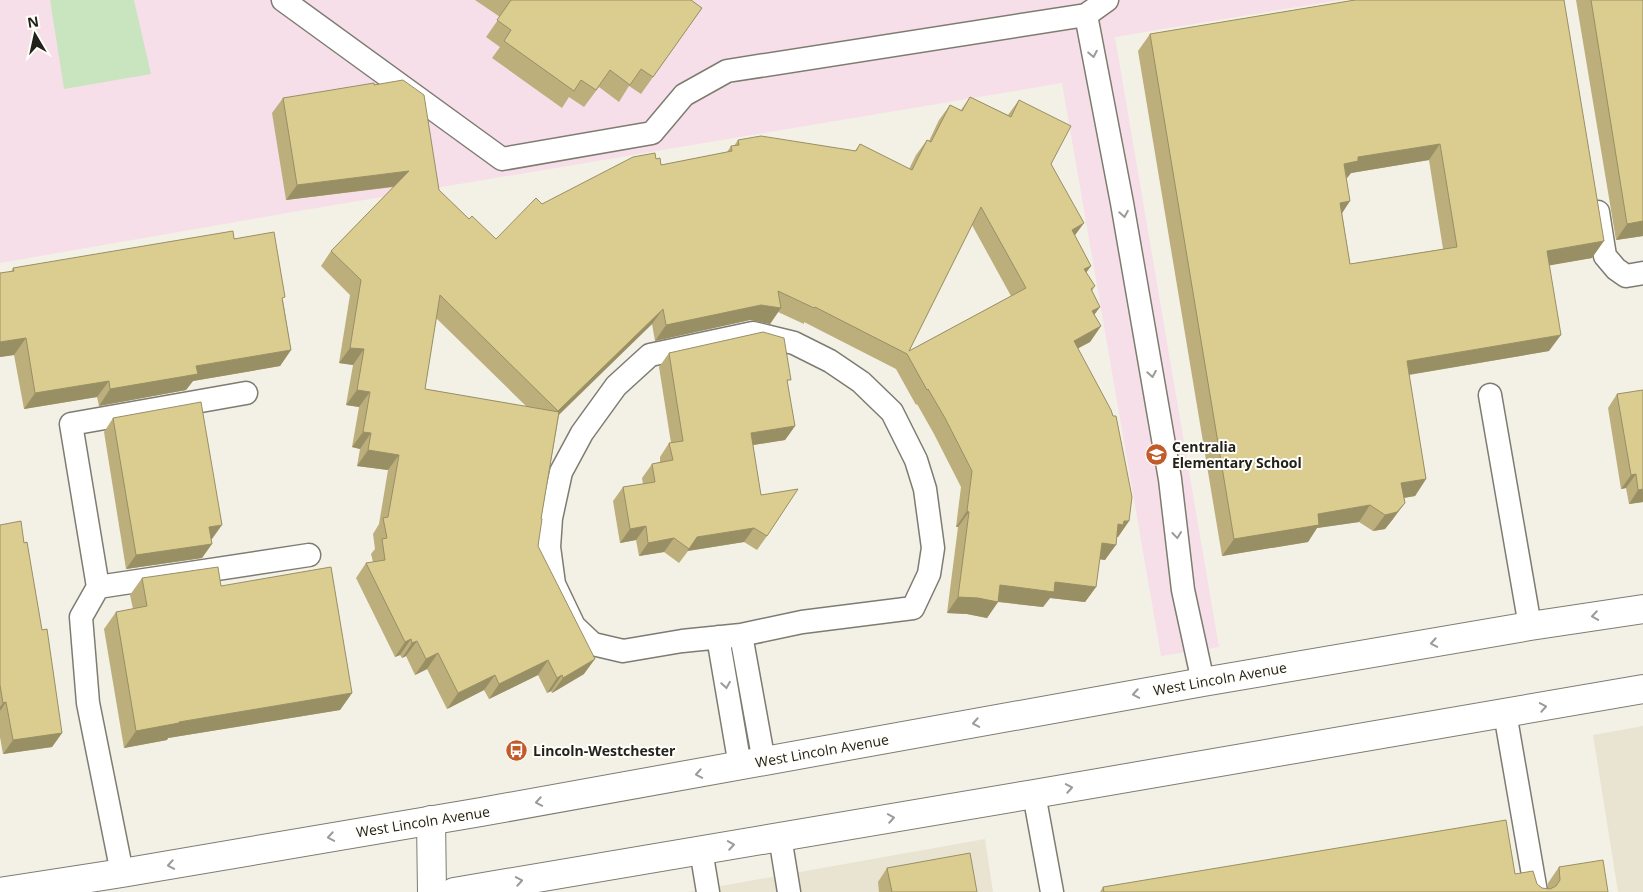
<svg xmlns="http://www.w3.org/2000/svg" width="1643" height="892" viewBox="0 0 1643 892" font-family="'Open Sans',sans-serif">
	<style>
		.built { fill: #e9e4d1 }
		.education { fill: #f7dfea }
		.green { fill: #c9e5bf }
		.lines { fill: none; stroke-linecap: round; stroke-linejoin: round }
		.lane-casing { stroke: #7e7c71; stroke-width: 25 }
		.street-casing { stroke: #7e7c71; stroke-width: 30 }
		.primary-casing { stroke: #7e7c71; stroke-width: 30 }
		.lane { stroke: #fff; stroke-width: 22 }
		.street { stroke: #fff; stroke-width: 28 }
		.primary { stroke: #fff; stroke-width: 28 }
		.wall { fill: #bcaf7c; fill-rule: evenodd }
		.shaded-wall { fill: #998f65 }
		.building { fill: #dbcc90; stroke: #998f65; fill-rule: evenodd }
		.oneway { stroke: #9c9b99 }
		.labels { text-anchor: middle; stroke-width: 4; stroke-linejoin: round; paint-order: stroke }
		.poi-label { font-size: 14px; font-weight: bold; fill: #22211c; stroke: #fffef9; text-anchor: start }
		.street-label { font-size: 14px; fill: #22211c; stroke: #fffef9 }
	</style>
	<rect width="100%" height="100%" fill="#f3f1e5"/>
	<path class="built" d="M1643 726V892H1618L1593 735Z
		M985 839 993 892H687Z"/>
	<path class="education" d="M0 0H1341L1115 37 1219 647 1161 656 1062 83 299 211 0 263Z"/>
	<path class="green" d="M50 0H134L151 74 64 89Z"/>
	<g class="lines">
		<defs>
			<path id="lane" d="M283 0 502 159 652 133 684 95 727 71 1086 15
				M1107 0 1086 15 1122 203 1170 479 1183 590 1203 682
				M1598 212 1605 256 1616 269 1626 276 1643 273
				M753 333 794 343 830 361 861 382 892 412 916 460 925 489 933 548 929 574 913 608 802 622 741 635 682 641 623 651 593 644 574 626 554 584 549 547 551 518 561 472 582 433 616 386 650 355Z
				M1490 395 1530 626
				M98 587 309 555
				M741 635 764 762
				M718 637 740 766
				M1505 713 1536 892
				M1034 794 1052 892
				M780 837 789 892
				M701 850 708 892
				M122 873 88 703 81 617 98 587 71 424 246 393"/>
			<path id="street" d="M431 820 432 892"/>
			<path id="primary" d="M0 892 122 873 481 812 1203 682 1530 626 1643 609
				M454 892 1034 794 1643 689"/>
		</defs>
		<use href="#lane" class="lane-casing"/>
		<use href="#street" class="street-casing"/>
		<use href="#primary" class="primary-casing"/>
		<use href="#lane" class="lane"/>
		<use href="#street" class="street"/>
		<use href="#primary" class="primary"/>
	</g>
	<path class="wall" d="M475 0H691L702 8 641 94 629 86 619 102 599 87 584 107 569 97 562 108 492 58 500 47 486 37 500 17Z
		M1355 0 1592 258 1549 265V351L1409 375 1426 479 1415 496 1404 498 1393 519 1385 529 1373 531 1359 522 1317 528 1308 542 1222 556 1138 51 1150 34ZM1429 160 1443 249 1350 264 1342 213 1347 178 1351 173Z
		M1576 0H1643V236L1616 240Z
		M374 85 439 190 469 219 496 239 542 204 656 159 661 165 727 152 731 146H734L738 140 855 151 860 144 909 169 916 155 927 140 929 141 939 120 950 105 961 110 970 97 1008 115 1019 100 1051 164 1075 236 1091 266 1086 272 1095 286 1092 291 1100 307 1094 314 1101 326 1090 342 1078 348 1129 521 1118 537H1117L1105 560 1099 559 1096 587 1085 602 1050 598 1043 607 998 602 987 618 967 614 947 613 958 527H956L961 487 934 434 917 404 916 405 896 369 804 322V324L778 312 770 324 750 320 655 341 652 324 559 415 541 519 538 546 584 674 552 693 551 691 547 693 538 675 489 699 484 690 447 709 427 669 415 675 406 656 402 658 400 655 395 657 356 578 366 563 373 562 371 554 375 549 373 534 379 524 388 470 357 466 360 449 352 447 359 407 346 405 353 365 339 363 350 295 321 266 331 251 394 187 286 200 272 113 283 98ZM972 225 1011 296 909 351ZM436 318 527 407 425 389Z
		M234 239 283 300 291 350 280 366 193 381 186 390 99 406 97 397 24 409 14 355 0 357V273L11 272 13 268Z
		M669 353 787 384 795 426 785 440 753 445 767 536 757 550 744 542 688 551 679 563 664 552 639 556 636 540 620 543 613 501 623 487 643 484 642 478 652 464 660 462V457L669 443H671L659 367Z
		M1617 394 1643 502 1629 504 1626 488 1621 489 1608 408Z
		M113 418 212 539H211L202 558 126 569 104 432Z
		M0 525 24 543 62 733 52 747 3 754 0 737Z
		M142 578 221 586 352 693 340 710 168 738 167 740 124 748 104 629 116 612 133 609 130 595Z
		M1559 867 1608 892H1100L1103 887 1515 874 1537 884 1542 888 1548 889V883Z
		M887 868 977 892H879L878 882Z"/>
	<path class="shaded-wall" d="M1440 144 1429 160 1351 173 1347 178 1344 164 1358 157Z
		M409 171 398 186 286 200 297 185Z
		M1350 201 1339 218 1340 203Z
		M1643 221V236L1616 240 1627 224Z
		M1084 223 1073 238 1072 230Z
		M1604 241 1592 258 1535 268 1547 251Z
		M1091 266 1080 281 1084 269Z
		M761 305 781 308 770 324 750 320 655 341 666 325Z
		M1100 307 1089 322 1092 311Z
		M663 309 652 324 547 426 558 411Z
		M1101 326 1090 342 1064 356 1074 341Z
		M1561 335 1549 351 1395 377 1407 361Z
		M26 338 14 355 0 357V342Z
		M350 348 364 349 353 365 339 363Z
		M291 350 280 366 193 381 186 390 99 406 110 389 196 366Z
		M109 381 97 397 24 409 35 393Z
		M357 390 370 392 359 407 346 405Z
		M795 426 785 440 741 447 751 433Z
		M363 432 371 433 360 449 352 447Z
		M368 450 399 455 388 470 357 466Z
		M1636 474 1626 488 1621 489 1631 475Z
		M1426 479 1415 496 1390 500 1401 483Z
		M1643 489V502L1629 504 1638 490Z
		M1405 503 1393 519 1385 529 1373 531 1385 515Z
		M1370 505 1359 522 1317 528 1308 542 1222 556 1234 539 1318 514Z
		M967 511 969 512 958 527H956Z
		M1124 521H1129L1118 537 1115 536 1118 524Z
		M222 525 212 539 199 541 209 527Z
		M646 526 636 540 620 543 630 529Z
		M754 528 744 542 687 551 697 537Z
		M674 538 664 552 639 556 648 543Z
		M1102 543 1116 545 1105 560 1091 558Z
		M212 544 202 558 126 569 136 555Z
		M1055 582 1096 587 1085 602 1050 598 1043 607 991 601 998 602 987 618 967 614 947 613 958 597 1000 585Z
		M411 639 400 655 395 657 405 642Z
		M417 641 406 656 402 658 412 643Z
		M438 653 427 669 415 675 426 659Z
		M595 659 584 674 552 693 563 678Z
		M548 660 538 675 489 699 499 684Z
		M495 675 484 690 447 709 458 693Z
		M562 675 551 691 547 693 557 678Z
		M352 693 340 710 168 738 167 740 124 748 136 731 179 722Z
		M6 702 0 711V707L3 703Z
		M62 733 52 747 3 754 13 740Z"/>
	<path class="building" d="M511 0H691L702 8 653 77 641 69 630 85 610 70 596 90 581 80 574 91 504 41 511 30 497 20Z
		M1355 0H1564L1604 241 1547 251 1561 335 1407 361 1426 479 1401 483 1405 503 1397 512 1385 515 1370 505 1318 514 1319 525 1234 539 1150 34ZM1440 144 1457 247 1350 264 1340 203 1350 201 1344 164 1358 161V157Z
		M1591 0H1643V221L1627 224Z
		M403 80 424 95 439 190 469 219 472 216 496 239 536 198 542 204 633 157 655 153 656 159 660 158 661 165 732 151 731 146 739 145 738 140 761 136 856 151 860 144 912 170 927 140 931 142 950 105 962 111 970 97 1011 117 1019 100 1071 126 1051 164 1084 223 1072 230 1091 266 1084 269 1095 286 1091 289 1100 307 1092 311 1101 326 1074 341 1111 410 1113 416H1116L1132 497 1129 521H1124L1123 525 1118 524 1116 545 1102 543 1096 587 1055 582 1054 592 1000 585 998 602 978 598 958 597 969 512 967 511 972 471 945 418 928 389 927 390 907 354 815 307 814 308 778 291 781 308 761 305 666 325 663 309 558 411 440 295 425 389 559 412 541 519H542L538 546 595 659 563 678 562 675 557 678 548 660 499 684 495 675 458 693 438 653 426 659 417 641 412 643 411 639 405 642 366 563 385 560 382 539 387 538 383 518 388 517 399 455 368 450 371 433 363 432 370 392 357 390 364 349 350 348 361 280 331 251 409 171 297 185 283 98 374 83V85ZM981 207 1026 288 909 351Z
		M233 231 234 239 274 232 285 297 282 298 291 350 196 366 198 374 110 389 109 381 35 393 26 338 0 342V273L14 271 13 268Z
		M763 332 784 338 791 380H787L795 426 751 433 761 495 798 489 767 536 754 528 697 537 689 549 674 538 648 543 646 526 630 529 623 487 655 482 652 464 673 460 669 443 683 441 669 353Z
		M1643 390V489L1638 490 1636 474 1631 475 1617 394Z
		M201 402 222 525 209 527 212 544 136 555 113 418Z
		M21 521 24 543 27 542 42 630 47 629 62 733 13 740 6 702 3 703 0 685V525Z
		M218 567 221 586 331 567 352 693 179 722V723L136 731 116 612 147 606 142 578Z
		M1506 820 1515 874 1533 871 1537 884 1542 888 1550 889 1556 886 1560 880 1559 867 1603 860 1608 892H1104L1103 887Z
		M970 853 977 892H892L887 868Z"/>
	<defs><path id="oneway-chevron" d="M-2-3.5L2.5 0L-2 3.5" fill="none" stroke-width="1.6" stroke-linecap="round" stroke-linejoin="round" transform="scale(1.25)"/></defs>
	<g class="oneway">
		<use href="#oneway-chevron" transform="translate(1093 54) rotate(79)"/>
		<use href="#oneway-chevron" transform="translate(1124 214) rotate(80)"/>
		<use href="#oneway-chevron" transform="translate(1152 374) rotate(80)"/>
		<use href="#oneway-chevron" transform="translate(1177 535) rotate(83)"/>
		<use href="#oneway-chevron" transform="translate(1595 616) rotate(171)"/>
		<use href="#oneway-chevron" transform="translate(1434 643) rotate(170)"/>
		<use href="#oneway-chevron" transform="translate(726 685) rotate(81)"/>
		<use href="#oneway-chevron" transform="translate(1136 694) rotate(170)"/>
		<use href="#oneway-chevron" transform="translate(1543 707) rotate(-10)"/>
		<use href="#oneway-chevron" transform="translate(976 723) rotate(170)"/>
		<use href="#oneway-chevron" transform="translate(699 774) rotate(170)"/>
		<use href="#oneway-chevron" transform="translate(1069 788) rotate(-10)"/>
		<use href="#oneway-chevron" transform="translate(539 802) rotate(170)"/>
		<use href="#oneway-chevron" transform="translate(891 818) rotate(-9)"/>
		<use href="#oneway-chevron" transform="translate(331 837) rotate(170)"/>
		<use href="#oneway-chevron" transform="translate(731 845) rotate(-9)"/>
		<use href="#oneway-chevron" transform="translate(171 865) rotate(170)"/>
		<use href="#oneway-chevron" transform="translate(519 881) rotate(-10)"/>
	</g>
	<defs>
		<symbol id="school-disc" viewBox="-11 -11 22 22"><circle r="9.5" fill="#c15c2a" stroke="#fffef9"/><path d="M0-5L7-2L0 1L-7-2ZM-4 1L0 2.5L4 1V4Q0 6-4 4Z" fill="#fff"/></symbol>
		<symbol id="bus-disc" viewBox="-11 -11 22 22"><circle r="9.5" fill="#c15c2a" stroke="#fffef9"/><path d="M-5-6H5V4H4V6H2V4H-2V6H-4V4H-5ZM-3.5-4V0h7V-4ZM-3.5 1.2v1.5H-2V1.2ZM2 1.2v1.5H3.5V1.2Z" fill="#fff"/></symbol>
	</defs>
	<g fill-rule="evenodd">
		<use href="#school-disc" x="1144" y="442" width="25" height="25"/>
		<use href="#bus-disc" x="504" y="738" width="25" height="25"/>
	</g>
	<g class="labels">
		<g class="poi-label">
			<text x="1172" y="452">Centralia<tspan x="1172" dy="16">Elementary School</tspan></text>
			<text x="533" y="756">Lincoln-Westchester</text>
		</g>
		<g class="street-label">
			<text transform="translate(1220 679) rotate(-10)" y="5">West Lincoln Avenue</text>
			<text transform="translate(822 751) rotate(-10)" y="5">West Lincoln Avenue</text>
			<text transform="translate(423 822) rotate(-9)" y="5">West Lincoln Avenue</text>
		</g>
	</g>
	<g transform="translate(35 35) rotate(351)" stroke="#fffef9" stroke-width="4" paint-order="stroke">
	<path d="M0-4L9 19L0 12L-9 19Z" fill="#22211c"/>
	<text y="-8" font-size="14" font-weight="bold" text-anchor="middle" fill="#22211c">N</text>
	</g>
</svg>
